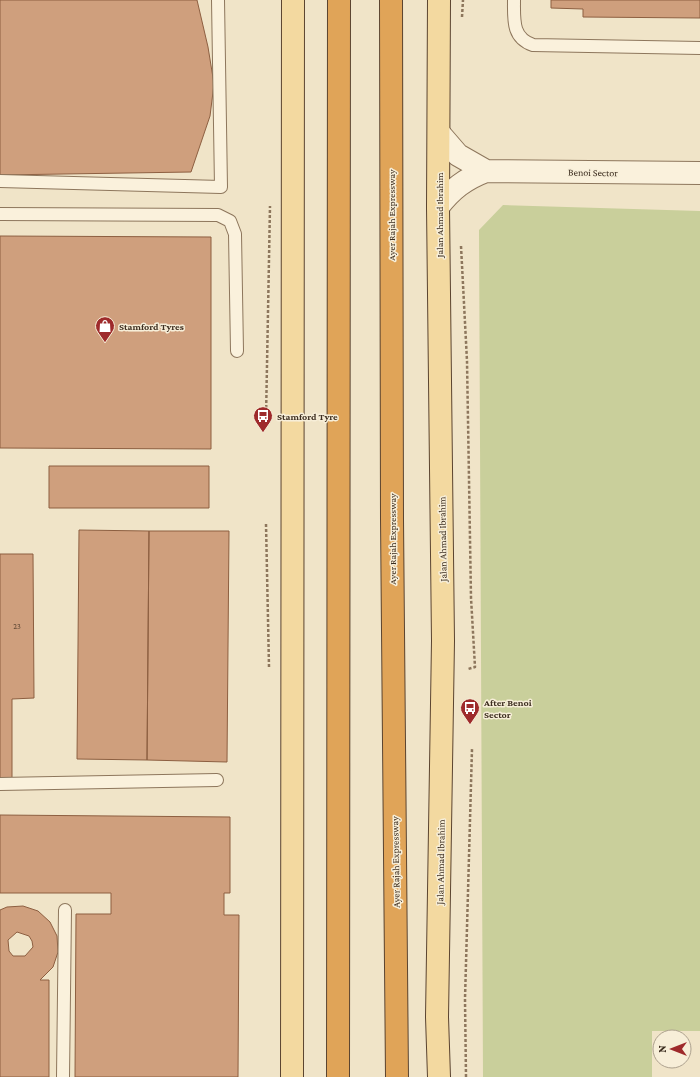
<svg xmlns="http://www.w3.org/2000/svg" width="700" height="1077" viewBox="0 0 700 1077" font-family="'Crimson Pro',serif">
	<style>
		.green { fill: #c9cf9b }
		.building { fill: #cf9f7d; stroke: #8d5f41; fill-rule: evenodd }
		.lines { fill: none; stroke-linecap: round; stroke-linejoin: round }
		.service-casing { stroke: #8d765c; stroke-width: 14 }
		.minor-casing { stroke: #8d765c; stroke-width: 24 }
		.primary-casing { stroke: #5b4430; stroke-width: 24 }
		.motorway-casing { stroke: #5b4430; stroke-width: 24 }
		.path { stroke: #8d765c; stroke-width: 2.5; stroke-dasharray: 3 2; stroke-linecap: butt }
		.service { stroke: #faf1dc; stroke-width: 12 }
		.minor { stroke: #faf1dc; stroke-width: 22 }
		.primary { stroke: #f3d9a0; stroke-width: 22 }
		.motorway { stroke: #e0a458; stroke-width: 22 }
		.labels { text-anchor: middle; stroke-width: 3; stroke-linejoin: round; paint-order: stroke }
		.number-label { font-size: 8px; fill: #624a37 }
		.street-label { font-size: 10px; fill: #3d2e20; stroke: #f7eed8 }
		.poi-label { font-size: 10px; font-weight: bold; fill: #3d2e20; stroke: #f7eed8; text-anchor: start }
	</style>
	<rect width="100%" height="100%" fill="#f0e4c8"/>
	<path class="green" d="M503 205 700 211V1031H652V1077H483L479 230Z"/>
	<path class="building" d="M0 0H197L208 47 214 84 210 116 191 172 0 175Z
		M551 0H700V18L583 17V9L551 8Z
		M0 236 211 237V449L0 448Z
		M49 466H209V508H49Z
		M79 530 149 531 147 760 77 759Z
		M149 531H229L227 762 147 760Z
		M0 554H33L34 698 12 699V782H0Z
		M0 815 230 817V893H224V915H239L238 1077H75L76 914H111V893H0Z
		M23 906 38 911 50 922 57 936 58 952 53 967 40 980H49V1077H0V910L7 907ZM17 932 29 936 32 941 33 947 25 956H13L9 951 8 940Z"/>
	<g class="lines">
		<defs>
			<path id="service" d="M514 0C514 20 512 38 533 45L700 48
				M0 181 221 187 218 0
				M0 214 218 215 230 221 235 234 237 351
				M0 784 217 780
				M63 1077 65 910"/>
			<path id="minor" d="M439 133 458 155 486 171
				M438 207C452 189 465 179 486 171L700 173"/>
			<path id="primary" d="M292 1077 293 0
				M439 1077 437 1017 443 641 438 207 439 0"/>
			<path id="motorway" d="M391 0 392 519 397 1077
				M338 1077 339 0"/>
		</defs>
		<use href="#service" class="service-casing"/>
		<use href="#minor" class="minor-casing"/>
		<use href="#primary" class="primary-casing"/>
		<use href="#motorway" class="motorway-casing"/>
		<path class="path" d="M462 17 463 0
			M461 246 467 361 471 598 475 667 468 669
			M266 418 270 206
			M266 524 269 667
			M466 1077 465 999 472 749"/>
		<use href="#service" class="service"/>
		<use href="#minor" class="minor"/>
		<use href="#primary" class="primary"/>
		<use href="#motorway" class="motorway"/>
	</g>
	<defs>
		<symbol id="shop-pin" viewBox="-11 -11 22 30"><path d="M0 17L-7.5 6A9.5 9.5 0 1 1 7.5 6Z" fill="#9e2a2b" stroke="#f7eed8"/><path d="M-5-2.5h2.3a2.7 3.5 0 0 1 5.4 0H5L5.5 6h-11ZM-1.5-2.5h3a1.5 2.3 0 0 0-3 0Z" fill="#fff"/></symbol>
		<symbol id="bus-pin" viewBox="-11 -11 22 30"><path d="M0 17L-7.5 6A9.5 9.5 0 1 1 7.5 6Z" fill="#9e2a2b" stroke="#f7eed8"/><path d="M-5-6H5V4H4V6H2V4H-2V6H-4V4H-5ZM-3.5-4V0h7V-4ZM-3.5 1.2v1.5H-2V1.2ZM2 1.2v1.5H3.5V1.2Z" fill="#fff"/></symbol>
	</defs>
	<g fill-rule="evenodd">
		<use href="#shop-pin" x="94" y="315" width="22" height="30"/>
		<use href="#bus-pin" x="252" y="405" width="22" height="30"/>
		<use href="#bus-pin" x="459" y="697" width="22" height="30"/>
	</g>
	<g class="labels">
		<g class="number-label">
			<text x="17" y="629">23</text>
		</g>
		<g class="street-label">
			<text transform="translate(593 172) rotate(1)" y="4">Benoi Sector</text>
			<text transform="translate(391 215) rotate(-90)" y="4">Ayer Rajah Expressway</text>
			<text transform="translate(439 215) rotate(-90)" y="4">Jalan Ahmad Ibrahim</text>
			<text transform="translate(392 539) rotate(-90)" y="4">Ayer Rajah Expressway</text>
			<text transform="translate(442 539) rotate(-91)" y="4">Jalan Ahmad Ibrahim</text>
			<text transform="translate(395 862) rotate(-91)" y="4">Ayer Rajah Expressway</text>
			<text transform="translate(440 862) rotate(-89)" y="4">Jalan Ahmad Ibrahim</text>
		</g>
		<g class="poi-label">
			<text x="119" y="330">Stamford Tyres</text>
			<text x="277" y="420">Stamford Tyre</text>
			<text x="484" y="706">After Benoi<tspan x="484" dy="12">Sector</tspan></text>
		</g>
	</g>
	<g transform="translate(672 1049) rotate(270)"><circle r="19" fill="#f7eed8" stroke="#ada18e"/>
	<path d="M0-3L7 15L0 10L-7 15Z" fill="#9e2a2b"/>
	<text y="-6" font-size="11" font-weight="bold" text-anchor="middle" fill="#3d2e20">N</text>
	</g>
</svg>
